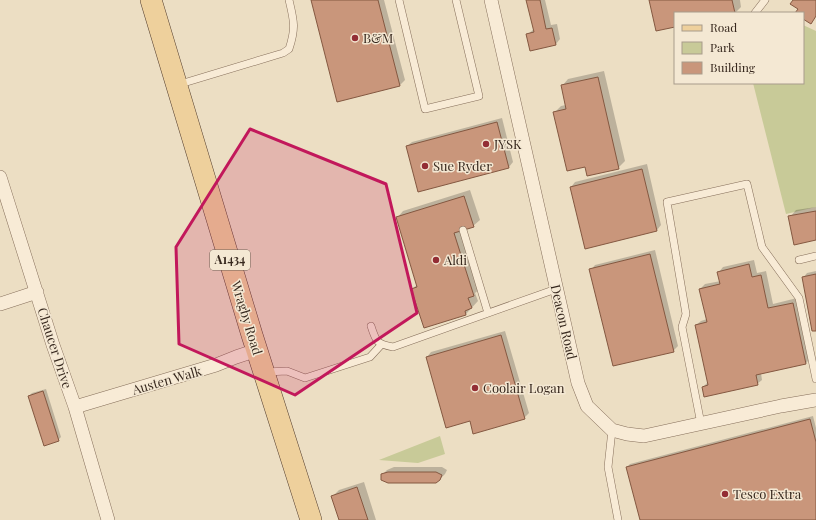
<svg xmlns="http://www.w3.org/2000/svg" width="816" height="520" viewBox="0 0 816 520" font-family="'Playfair Display',serif">
	<style>
		.green { fill: #c8ca98 }
		.shadow { fill: #0003 }
		.building { fill: #c9967b; stroke: #845841 }
		.lines { fill: none; stroke-linecap: round; stroke-linejoin: round }
		.lane-casing { stroke: #866f5b; stroke-width: 8 }
		.street-casing { stroke: #866f5b; stroke-width: 14 }
		.primary-casing { stroke: #543e2f; stroke-width: 22 }
		.lane { stroke: #f8ebd6; stroke-width: 7 }
		.street { stroke: #f8ebd6; stroke-width: 13 }
		.primary { stroke: #eed09c; stroke-width: 21 }
		.marked { fill: #c2185b; fill-opacity: 0.2; stroke: #c2185b; stroke-width: 3; stroke-linejoin: round }
		.poi-dot { fill: #932d34; stroke: #f4e8d3; stroke-width: 1.5 }
		.labels { text-anchor: middle; stroke-width: 3; stroke-linejoin: round; paint-order: stroke }
		.shield { fill: #f4e8d3; stroke: #706254; stroke-width: 1 }
		.shield-label { font-size: 12px; font-weight: bold; fill: #37281e }
		.poi-label { font-size: 13px; fill: #37281e; stroke: #f4e8d3; text-anchor: start }
		.street-label { font-size: 13px; fill: #37281e; stroke: #f4e8d3 }
	</style>
	<rect width="100%" height="100%" fill="#ecdec3"/>
	<path class="green" d="M803 25 816 31V207L786 214 753 83H803Z
		M440 436 445 454 418 463 379 460Z"/>
	<path class="shadow" d="M312 0H384L405 80 400 85 338 101Z
		M527 0H545L551 25 557 24 560 39 556 44 527 35 534 29Z
		M650 0H740L741 7 735 13H675V26Z
		M604 71 625 161 618 168 585 166 554 113 561 106 566 105 562 86 568 79Z
		M502 118 513 162 509 167 407 146 412 142Z
		M647 164 661 225 657 230 571 187 575 182Z
		M470 190 480 220 473 226 461 230 480 289 475 293 478 301 466 314 412 289 418 284 397 218 403 211Z
		M816 207V239L790 217 796 210Z
		M655 250 678 346 673 351 591 270 595 265Z
		M754 260 757 273 766 271 773 304 797 298 811 358 806 363 761 373 762 380 757 384 703 387 708 382 696 325 701 321 707 319 700 289 705 284 721 281 719 272 723 267Z
		M816 271V330L803 278 807 273Z
		M505 331 529 413 524 418 470 420 427 357 431 352Z
		M46 389 61 437 58 440 29 396 32 393Z
		M813 416 816 428V520H641L627 467 630 464Z
		M394 467H442L447 470 445 474 440 479 382 475 387 470Z
		M364 482 376 520H340L333 496 339 490Z"/>
	<path class="building" d="M311 0H378L400 86 337 102Z
		M526 0H540L546 29 552 28 556 45 530 51 526 34 534 32Z
		M649 0H732L735 13H675V27L656 31Z
		M793 0H816V16L811 24 803 19V13H795L798 9 790 4Z
		M598 77 619 169 587 176 585 167 567 171 553 112 566 109 561 85Z
		M497 122 509 168 418 192 406 146Z
		M642 169 657 231 585 249 570 187Z
		M464 196 474 227 454 233 474 296 468 298 472 308 465 311 466 315 424 328 411 289 417 287 396 217Z
		M816 211V240L794 245 788 216Z
		M650 254 674 352 613 366 589 269Z
		M749 264 752 277 761 275 768 308 793 303 806 364 756 375 758 385 704 397 702 387 708 385 695 325 707 322 699 289 720 284 717 272Z
		M816 274V331H812L802 277Z
		M501 335 525 419 473 434 470 421 446 428 426 357Z
		M43 391 59 441 44 446 28 396Z
		M810 419 816 442V520H640L626 467Z
		M388 472H436L442 475 440 480 436 483H388L381 480V474Z
		M357 487 368 520H339L331 496Z"/>
	<g class="lines">
		<defs>
			<path id="lane" d="M399 0 425 109 479 96 456 0
				M755 13 765 0
				M177 85 283 53 289 49C296 28 294 21 289 0
				M463 230 488 313
				M799 260 816 256
				M371 326C376 342 377 344 393 347L556 289
				M266 372 287 371 305 378 370 357 381 345
				M701 424 682 327 686 314 667 202 747 184 762 247 799 298 816 379
				M612 430 608 467 618 520"/>
			<path id="street" d="M491 0 578 383 587 406 612 430 627 434 644 436 781 406 816 400
				M0 177 53 345 75 407 108 520
				M0 304 37 292
				M75 407 216 365 236 357 257 350"/>
			<path id="primary" d="M151 0 252 335 311 520"/>
		</defs>
		<use href="#lane" class="lane-casing"/>
		<use href="#street" class="street-casing"/>
		<use href="#primary" class="primary-casing"/>
		<use href="#lane" class="lane"/>
		<use href="#street" class="street"/>
		<use href="#primary" class="primary"/>
	</g>
	<path class="marked" d="M250 129 386 184 417 313 295 395 179 344 176 247Z"/>
	<g class="poi-dot">
		<circle cx="355" cy="38" r="4"/>
		<circle cx="486" cy="144" r="4"/>
		<circle cx="425" cy="166" r="4"/>
		<circle cx="436" cy="260" r="4"/>
		<circle cx="475" cy="388" r="4"/>
		<circle cx="725" cy="494" r="4"/>
	</g>
	<g class="labels">
		<rect class="shield" x="210" y="250" width="40" height="20" rx="3"/>
		<g class="shield-label">
			<text x="230" y="264">A1434</text>
		</g>
		<g class="poi-label">
			<text x="363" y="43">B&amp;M</text>
			<text x="494" y="149">JYSK</text>
			<text x="433" y="171">Sue Ryder</text>
			<text x="444" y="265">Aldi</text>
			<text x="483" y="393">Coolair Logan</text>
			<text x="733" y="499">Tesco Extra</text>
		</g>
		<g class="street-label">
			<text transform="translate(247 318) rotate(73)" y="5">Wragby Road</text>
			<text transform="translate(564 322) rotate(77)" y="5">Deacon Road</text>
			<text transform="translate(55 348) rotate(72)" y="5">Chaucer Drive</text>
			<text transform="translate(167 380) rotate(-16)" y="5">Austen Walk</text>
		</g>
	</g>
	<rect x="674" y="12" width="130" height="72" fill="#f4e8d3" stroke="#a89b8b"/>
	<rect x="682" y="25" width="20" height="6" fill="#eed09c" stroke="#a89b8b"/>
	<text x="710" y="32" font-size="12" fill="#37281e">Road</text>
	<rect x="682" y="42" width="20" height="12" fill="#c8ca98" stroke="#a89b8b"/>
	<text x="710" y="52" font-size="12" fill="#37281e">Park</text>
	<rect x="682" y="62" width="20" height="12" fill="#c9967b" stroke="#a89b8b"/>
	<text x="710" y="72" font-size="12" fill="#37281e">Building</text>
</svg>
